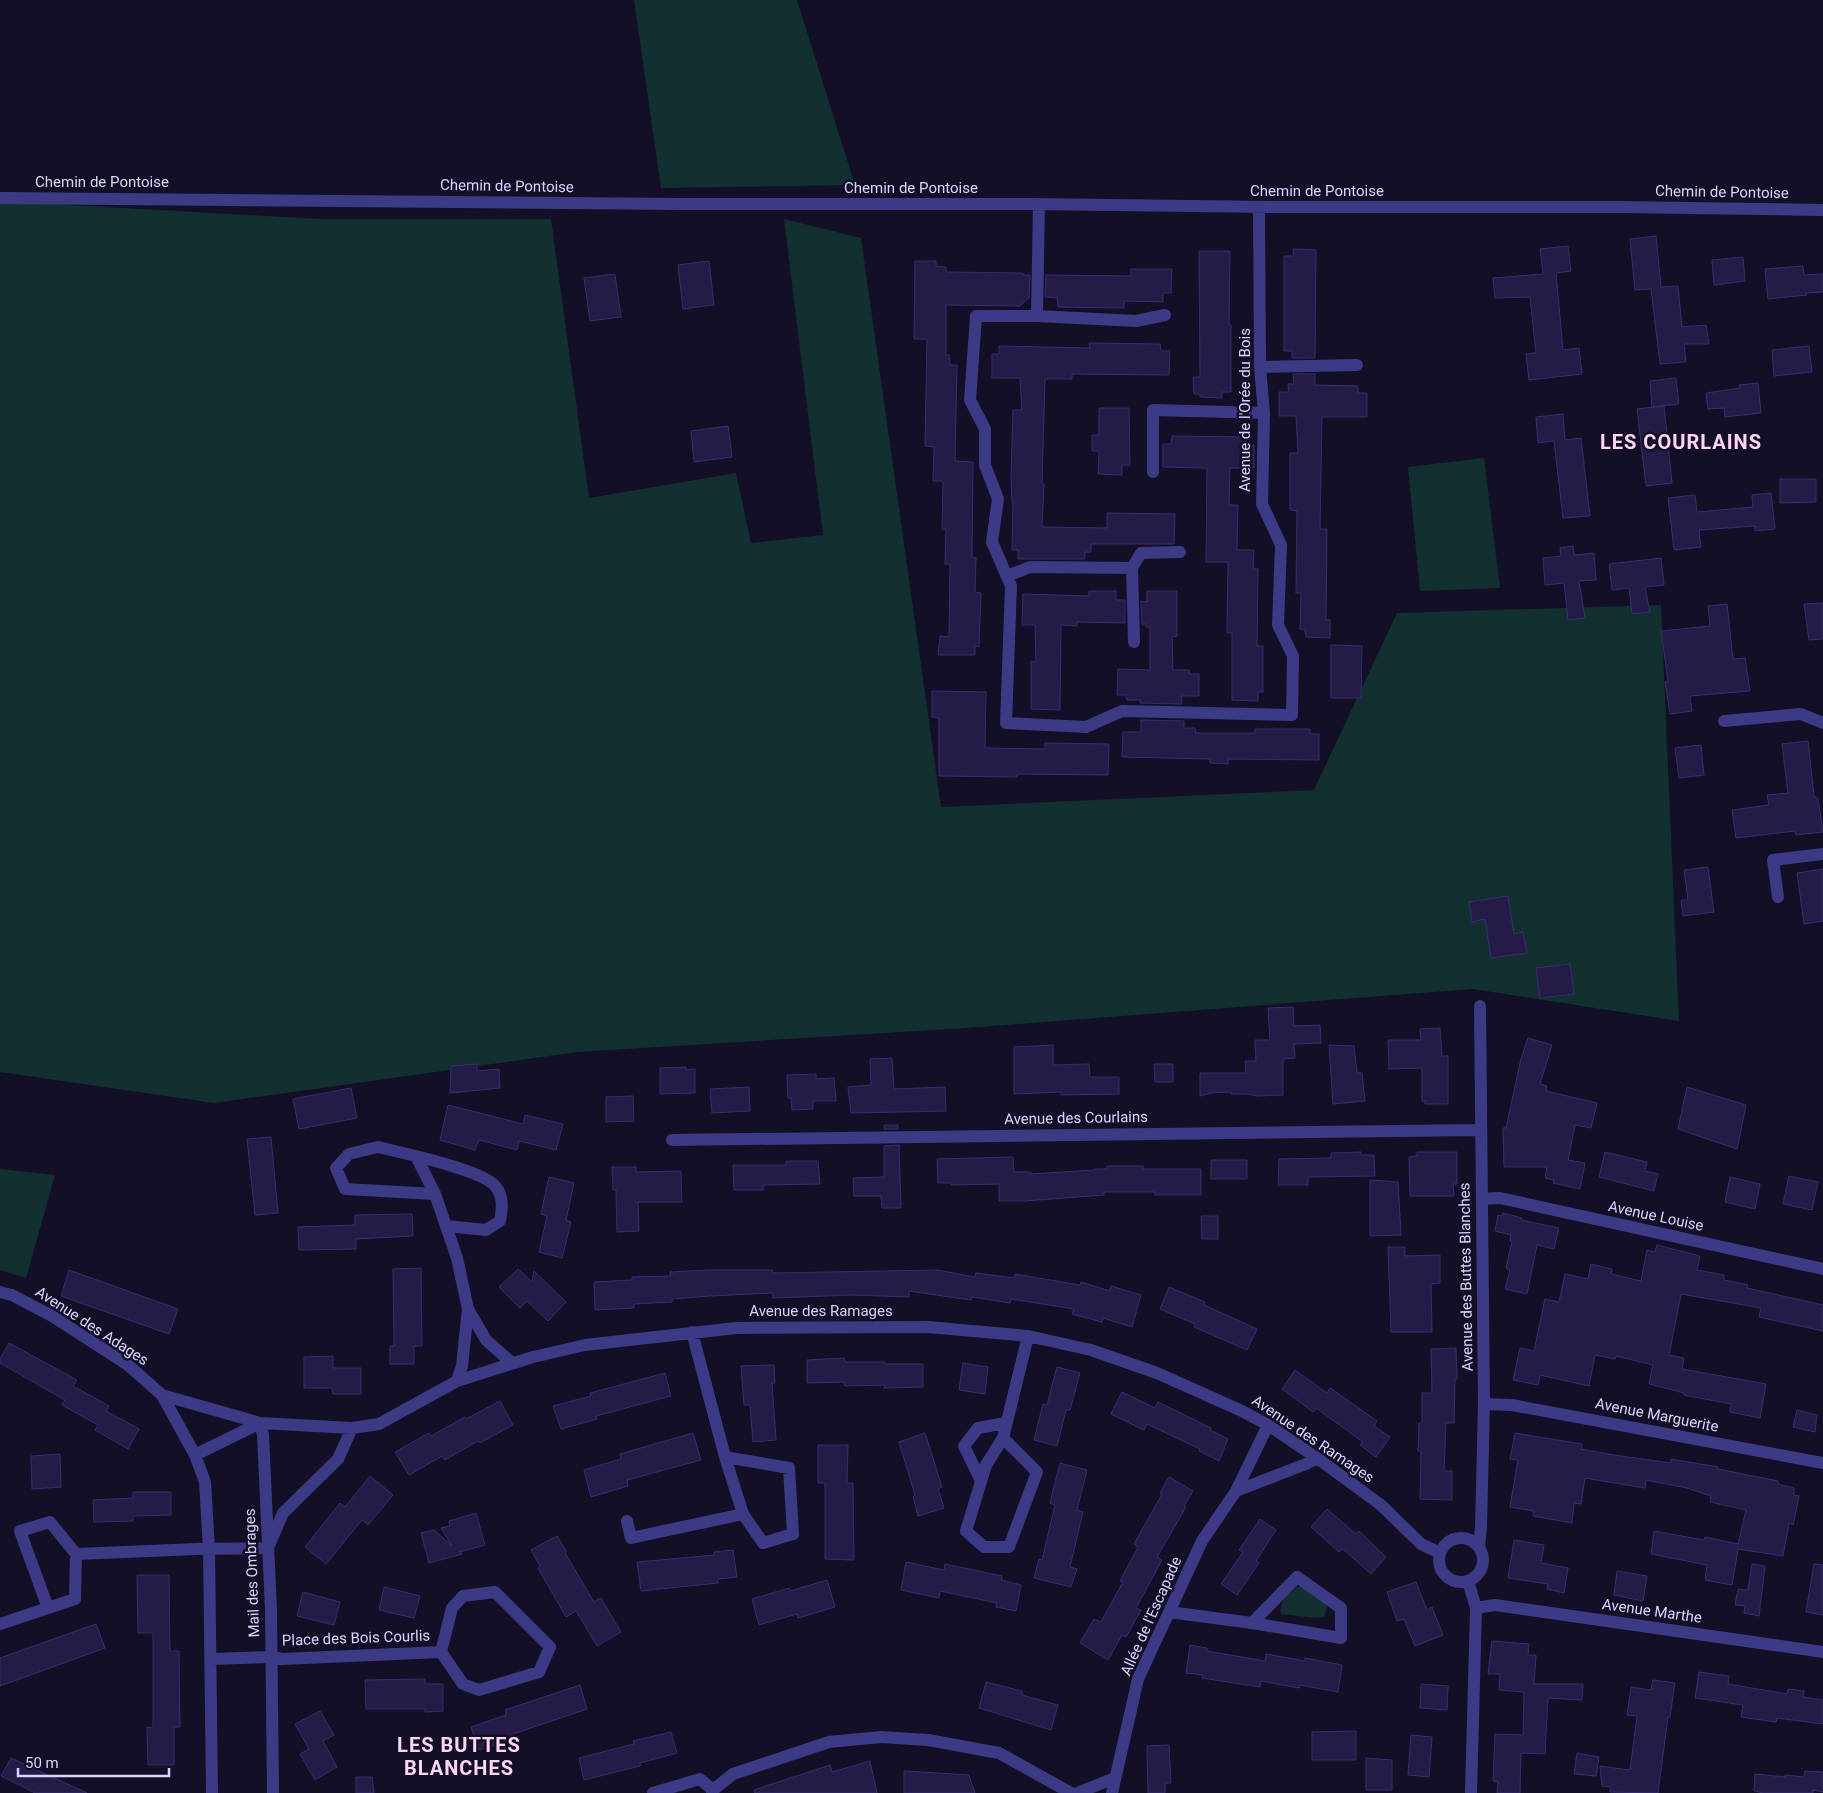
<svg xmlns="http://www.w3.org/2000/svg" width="1823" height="1793" viewBox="0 0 1823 1793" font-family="Roboto,sans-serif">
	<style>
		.green { fill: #12302f }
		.building { fill: #241b47; stroke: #3b2d73 }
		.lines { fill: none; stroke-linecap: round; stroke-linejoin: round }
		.minor { stroke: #3d3a85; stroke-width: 12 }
		.labels { text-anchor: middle; stroke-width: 5; stroke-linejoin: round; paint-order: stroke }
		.street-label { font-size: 15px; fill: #d9d4ff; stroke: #130f26 }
		.district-label { font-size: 20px; font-weight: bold; letter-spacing: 1px; fill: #ffd6f0; stroke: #130f26 }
	</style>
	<rect width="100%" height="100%" fill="#130f26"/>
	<path class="green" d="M634 0H797L855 185 661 188Z
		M0 201 319 219H551L589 498 736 473 751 543 823 535 784 219 861 238 941 807 1314 790 1397 613 1661 605 1679 1021 1473 989 966 1028 577 1052 214 1103 0 1072Z
		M1484 458 1500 588 1420 591 1408 467Z
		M0 1169 55 1175 26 1278 0 1270Z
		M1298 1587H1301L1325 1601 1327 1607 1324 1617 1316 1618 1281 1614C1278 1603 1289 1592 1298 1587Z"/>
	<path class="building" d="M1656 236 1661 287 1678 286 1682 327 1706 325 1709 344H1684L1686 362 1660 364 1651 289 1635 290 1630 239Z
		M1568 246 1571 271 1556 273 1563 350 1579 348 1582 374 1529 380 1526 354 1536 353 1530 297 1495 298 1493 278 1543 274 1540 249Z
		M1293 249 1316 250 1315 358H1292V351H1284V256H1294Z
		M1199 251H1230L1229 325H1231V392H1222V398L1200 397V394H1194L1193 377H1200Z
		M1743 257 1745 281 1714 285 1712 260Z
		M709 261 714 305 683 309 678 265Z
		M915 261H936V266L946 267V272L1023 273V275H1030L1029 298 1020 306 946 305V355H949L950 365H957L955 461 973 462 972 557 976 558 975 592 981 593 979 647 975 646V655H938L940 636 949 637 950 564H945L946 529H942L943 481H933L934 447 925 446 927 339H914Z
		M1803 266 1804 275 1823 274V292L1806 293 1807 295 1768 299 1765 269Z
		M1131 269H1172L1171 293H1163V302L1124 301V308L1058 307 1057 298 1045 297 1046 275 1131 276Z
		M615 274 621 317 590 321 584 278Z
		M1089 343 1160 344 1161 351H1170L1169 375 1072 374V379H1045L1042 484H1044L1042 527 1107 528V513L1175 514 1174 544H1091V552H1085V559H1018V550H1012L1013 503H1012L1011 476 1013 410H1022L1020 378H992V354H999V346L1090 348Z
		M1809 346 1812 372 1774 376 1772 350Z
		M1293 374H1315V385L1358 386V393H1367V417H1322L1320 529H1327L1326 620H1330V638L1306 637 1305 630 1300 629 1301 593H1296L1297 511 1290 510V453H1298L1296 416H1279V392H1289L1288 384H1294Z
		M1676 378 1679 404 1652 407 1650 381Z
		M1758 383 1761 413 1725 417 1724 408 1708 409 1706 393 1740 388 1739 385Z
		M1664 406 1672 483 1646 486 1637 409Z
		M1099 408H1129L1130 465H1122V475L1098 474 1099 451H1092V435H1099Z
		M1563 414 1565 440 1581 438 1590 516 1563 518 1554 441 1538 443 1536 417Z
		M728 426 732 457 694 462 691 431Z
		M1172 436 1245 437V445H1254V468H1230L1229 505H1238L1237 550H1254L1253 569H1258L1257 646H1263V692H1258V701L1232 700V633H1227L1228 562H1206L1207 468 1163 467V444H1171Z
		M1780 479H1816V502L1780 503Z
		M1771 493 1775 529 1755 531V526L1699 530 1701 547 1674 550 1668 498 1695 495 1697 512 1753 507 1752 495Z
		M1573 546 1574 555 1594 553 1596 580 1579 581 1585 618 1568 620 1564 583 1545 585 1543 558 1561 556 1560 548Z
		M1661 558 1664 585 1645 587 1650 612 1632 614 1629 588 1612 590 1609 564Z
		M1089 591H1116V600H1125V623L1077 622V626L1061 625 1060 710 1031 709V661L1036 662 1035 625H1022L1023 594 1089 596Z
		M1147 591H1177V636L1172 637 1173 670H1189L1190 674H1199V696H1181L1182 704 1140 703V700H1127L1126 695H1117L1118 669 1150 670V627H1146V624H1142L1141 601 1147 602Z
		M1823 603V639L1809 640 1804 604Z
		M1727 604 1733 659 1745 658 1750 691 1690 696 1692 711 1670 714 1665 682 1668 681 1661 631 1710 626 1708 606Z
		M1331 645 1362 646 1361 698H1331Z
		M932 691 986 692 985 748 1045 749V743L1109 744 1108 775 1017 774V777L939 776V718L932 717Z
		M1141 720 1184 721V728H1195L1196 733H1255V729H1310V734H1319V760L1228 759V764L1210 763V759L1122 757 1123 732H1141Z
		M1808 741 1814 796 1818 799 1823 832 1796 835 1795 831 1736 838 1732 810 1769 805 1767 795 1788 793 1782 744Z
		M1701 745 1704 775 1679 778 1675 748Z
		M1708 867 1714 912 1683 916 1681 900H1688L1684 870Z
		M1823 869V921L1804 924 1797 873Z
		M1508 896 1514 934 1523 932 1527 953 1491 958 1485 919 1472 922 1469 902Z
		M1570 964 1574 994 1540 998 1536 968Z
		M1293 1007 1294 1026 1320 1025 1321 1043 1294 1044 1295 1058 1283 1059V1095L1257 1096 1246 1094H1231V1092L1211 1093 1200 1096V1073H1246L1245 1061H1256L1255 1040H1270L1268 1008Z
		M1440 1028 1442 1056H1448V1104H1425V1101H1422V1068L1389 1069 1388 1040H1421L1420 1029Z
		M1528 1038 1552 1045 1540 1084 1547 1086 1546 1091 1597 1103 1591 1128 1575 1125 1568 1160 1585 1163 1580 1189 1553 1183 1554 1180 1545 1178 1547 1167H1504L1503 1128H1506L1521 1059Z
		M1053 1045V1065L1089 1064 1090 1077H1119V1094L1061 1095V1092L1014 1094V1047Z
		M1329 1045 1354 1046 1357 1073H1362L1365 1101 1333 1104Z
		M892 1058 894 1089 945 1087 946 1111 851 1113 848 1087 871 1085 870 1059Z
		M477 1064V1071L499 1069 500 1088 450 1093 451 1066Z
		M1154 1064H1173V1082H1155Z
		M686 1067V1070L695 1069V1093L660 1094V1068Z
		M816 1074V1079L834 1078 836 1101H813V1109L792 1110 791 1098H788L787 1075Z
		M749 1087 750 1111 712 1113 710 1089Z
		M1687 1087 1746 1105 1737 1149 1678 1129Z
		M351 1088 357 1118 299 1129 293 1099Z
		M633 1096 634 1121 606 1122V1097Z
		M448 1105 523 1124 525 1115 563 1124 556 1150 519 1141 517 1150 479 1140 475 1150 440 1140Z
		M884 1125H898V1129H884Z
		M271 1137 278 1213 255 1215 247 1139Z
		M899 1145 901 1208H882L881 1196H854L853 1178 884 1177V1146Z
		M1361 1152V1155H1374L1375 1176 1308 1177V1185H1278L1279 1159 1331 1158V1153Z
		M1417 1152H1457V1184H1453L1454 1196H1410L1409 1157 1417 1156Z
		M1605 1152 1647 1162 1645 1171 1658 1174 1654 1191 1599 1177Z
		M1013 1157 1014 1172H1031V1174L1095 1170V1169H1107V1166H1143V1169H1201V1195H1155V1192H1104V1195L1025 1201H999V1184L951 1185V1183H938L937 1159Z
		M1211 1160H1247V1179H1211Z
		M786 1161H818L820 1184 763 1185V1190H734L733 1165H786Z
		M612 1167H636V1172L681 1171 682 1202H638L639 1231 617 1232 616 1190H613Z
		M1789 1176 1818 1182 1812 1210 1783 1204Z
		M549 1177 574 1183 566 1220 571 1222 562 1258 539 1252 547 1216 541 1214Z
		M1730 1177 1760 1184 1755 1209 1725 1202Z
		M1370 1180 1398 1182 1401 1235 1370 1236Z
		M1503 1213 1522 1218 1521 1220 1559 1228 1554 1249 1537 1245 1527 1294 1505 1289 1510 1270 1506 1268 1512 1241H1510L1511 1235 1495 1231 1498 1215 1502 1216Z
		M412 1214 413 1236 356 1239V1249L299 1250 298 1227 355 1225V1215Z
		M1201 1216H1218V1239H1202Z
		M1657 1245 1700 1256 1697 1270 1724 1275V1280L1748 1285 1747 1288 1823 1305V1331L1759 1317 1761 1308 1681 1294 1669 1355 1684 1358 1682 1369 1766 1384 1760 1418 1730 1412 1731 1404 1684 1395V1393L1649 1384 1653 1365 1616 1356 1615 1359 1595 1355 1589 1386 1540 1375 1538 1385 1513 1380 1520 1348 1534 1351 1545 1299 1559 1302 1565 1274 1588 1279 1591 1264 1612 1269 1611 1274 1641 1281 1647 1250 1655 1252Z
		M1388 1247H1405V1256L1440 1255V1283L1431 1284 1432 1332H1391Z
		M421 1268 422 1346H414V1364H390V1346H394L393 1269Z
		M518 1269 532 1282 534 1271 566 1302 548 1321 527 1301 520 1308 499 1287Z
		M69 1270 178 1309 169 1334 61 1296Z
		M709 1270H772L773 1273 937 1270 975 1277 976 1273 1014 1278 1015 1274 1080 1285 1081 1282 1110 1291 1111 1286 1141 1295 1132 1327 1103 1318 1102 1322 1072 1314 1074 1309 1011 1299 1010 1303 972 1297 971 1300 909 1291V1297L852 1295 773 1298V1293L710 1296 672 1299V1302L634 1304V1308L595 1310 594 1282 632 1280V1277L671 1276 670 1272Z
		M1169 1287 1205 1302 1204 1305 1257 1329 1247 1350 1194 1327 1195 1324 1160 1309Z
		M9 1343 77 1380 73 1386 109 1406 106 1411 139 1429 128 1449 95 1430 98 1425 62 1405 65 1400 0 1363V1359Z
		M1456 1348 1457 1379H1455L1454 1423H1446L1444 1471H1452V1500L1420 1499 1421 1451H1418L1419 1423 1422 1422V1393H1432L1431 1349Z
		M333 1356V1368H361V1394H333L332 1388H304V1357Z
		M844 1358 845 1362H884L885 1364H923V1387L884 1388 885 1385 845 1386 844 1382 807 1383V1360Z
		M963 1363 988 1367 985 1394 959 1390Z
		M774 1365 775 1383H772L776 1440 753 1442 750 1405H744L741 1366Z
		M1057 1367 1080 1373 1070 1410H1066L1057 1446 1034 1440 1043 1404 1047 1405Z
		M1295 1370 1327 1393 1330 1388 1377 1421 1374 1426 1390 1437 1376 1457 1360 1445 1363 1442 1316 1408 1313 1412 1282 1389Z
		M665 1373 671 1396 596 1416 597 1419 561 1429 553 1406 591 1396 590 1393Z
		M1122 1392 1155 1408 1158 1402 1211 1428 1210 1430 1228 1439 1219 1461 1199 1451 1200 1449 1147 1424 1144 1430 1111 1414Z
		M500 1401 513 1425 480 1443 478 1441 445 1460 442 1456 409 1475 395 1452 429 1433 431 1436 465 1417 466 1419Z
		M1797 1410 1817 1415 1815 1432 1793 1427Z
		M693 1433 701 1460 627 1480 628 1486 591 1497 584 1470 621 1459 620 1454Z
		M925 1433 942 1487 938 1489 944 1508 918 1516 913 1497 915 1495 899 1442Z
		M1515 1433 1582 1444 1581 1449 1614 1455 1671 1463V1459L1718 1467V1469L1778 1481V1484L1794 1488V1495L1799 1496 1793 1525 1789 1523 1783 1556 1738 1549 1732 1585 1705 1580 1707 1565 1651 1554 1654 1531 1704 1540 1705 1537 1738 1544 1746 1510 1710 1502 1711 1496 1687 1488 1646 1480 1645 1488 1585 1478 1581 1504 1574 1503 1572 1523 1533 1516 1534 1511 1510 1507 1518 1460 1510 1459Z
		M818 1445H848L847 1483H853L854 1560 825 1559V1483H818Z
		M60 1454 61 1487 32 1489 31 1456Z
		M1060 1463 1087 1470 1077 1510 1083 1512 1070 1567 1077 1569 1071 1587 1034 1578 1039 1559 1042 1560 1055 1505 1050 1503Z
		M370 1476 393 1495 368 1525 362 1520 326 1564 305 1547 340 1503 345 1507Z
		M1169 1477 1193 1491 1184 1506 1186 1507 1157 1557 1162 1560 1136 1608 1141 1610 1126 1637 1122 1635 1108 1660 1080 1643 1094 1619 1101 1622 1123 1582 1120 1581 1138 1547 1134 1544 1162 1494 1160 1493Z
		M133 1492H171V1515L133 1516V1521L94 1522 93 1500 133 1498Z
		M1327 1509 1356 1534 1359 1531 1386 1557 1371 1574 1343 1549 1339 1552 1311 1527Z
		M476 1513 485 1545 459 1552 462 1554 429 1563 421 1533 434 1530 452 1546 441 1528 450 1526 449 1521Z
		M1260 1519 1276 1530 1256 1561 1259 1563 1237 1595 1221 1584 1243 1552 1239 1550Z
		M557 1536 566 1551 565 1553 594 1602 601 1598 621 1632 597 1646 576 1611 566 1617 538 1568 540 1566 531 1550Z
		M1514 1540 1544 1545 1541 1563 1568 1568 1564 1593 1547 1589 1548 1584 1508 1578Z
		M733 1550 737 1577 718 1579V1583L641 1591 637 1562 715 1555 714 1552Z
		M906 1562 944 1570 945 1564 1002 1576 1001 1580 1021 1585 1016 1611 996 1607 997 1603 940 1591 939 1598 901 1590Z
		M1752 1564 1765 1566 1759 1616 1744 1613 1745 1606 1735 1605 1738 1589 1748 1590Z
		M1814 1564 1823 1565V1615L1806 1612Z
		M1617 1571 1647 1576 1643 1601 1614 1595Z
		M137 1575H169L170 1651H179L180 1727H174V1765H148L147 1727 153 1728V1633H138Z
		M827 1580 835 1607 798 1618 797 1614 759 1625 752 1599 789 1588 790 1591Z
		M1416 1582 1427 1610 1432 1607 1443 1635 1415 1646 1404 1619 1397 1621 1387 1592Z
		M384 1587 420 1596 414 1618 379 1610Z
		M303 1592 340 1602 334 1625 297 1616Z
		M96 1624 105 1648 0 1686V1658Z
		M1492 1641 1529 1644 1528 1655H1536L1534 1684H1583L1582 1700 1548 1698 1545 1754 1521 1753 1520 1793H1497L1498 1782 1493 1781 1495 1734 1523 1735 1524 1692 1499 1690 1500 1674H1488Z
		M1190 1645 1207 1648V1651L1265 1661 1266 1654 1305 1661V1658L1342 1665 1338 1692 1300 1685 1299 1688 1261 1681 1260 1687 1202 1678 1203 1675 1186 1673Z
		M1699 1672 1729 1676 1728 1684 1787 1694 1788 1689 1804 1691 1803 1697 1823 1700V1724L1777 1718 1776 1722 1741 1717 1743 1705 1695 1698Z
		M425 1679V1684H443V1711L425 1712V1709H366L365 1680Z
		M1653 1680 1675 1683 1670 1717H1668L1658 1793 1610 1792 1611 1787 1602 1786 1600 1766 1630 1770 1637 1716 1627 1715 1631 1687 1651 1690Z
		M986 1682 1022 1691V1695L1058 1705 1051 1730 979 1708Z
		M1421 1684 1448 1686 1447 1710 1420 1708Z
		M580 1685 587 1709 513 1734 515 1739 479 1750 471 1727 506 1715 505 1710Z
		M320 1711 334 1735 323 1741 337 1767 315 1780 300 1754 309 1749 295 1724Z
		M1356 1731V1760H1312V1732Z
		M671 1732 677 1753 640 1763V1766L584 1780 579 1758 634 1744 633 1741Z
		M1411 1735 1432 1737 1429 1777 1408 1775Z
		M1169 1745 1171 1783H1165V1793H1148L1147 1746Z
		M1577 1753 1599 1757 1596 1776 1574 1774Z
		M11 1758 87 1793H35L1 1776Z
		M1366 1758 1392 1760V1790H1366Z
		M870 1761 877 1793H755L754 1790 830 1765 832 1772Z
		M904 1771 969 1775 975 1793H904Z
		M1805 1771 1823 1772V1792L1813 1790V1793H1763L1754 1791 1755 1774 1785 1777V1775L1804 1777Z
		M356 1777H372L374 1793H356Z"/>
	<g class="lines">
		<path class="minor" d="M0 198 677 204H1032L1275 207H1618L1823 210
			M1039 204 1037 316H976L970 400 985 429V465L998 499 992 542 1011 586 1006 723 1086 727 1122 711 1292 715 1293 656 1278 625 1281 545 1262 504 1264 413 1260 367 1259 207
			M1037 316 1136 321 1165 315
			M1260 367 1357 365
			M1153 472V410L1264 413
			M1132 568 1141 553 1180 552
			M1007 576 1030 567 1132 568 1134 642
			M1724 721 1801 714 1823 723
			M1778 897 1773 860 1823 854
			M672 1140 1480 1130
			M416 1156C434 1161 486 1173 496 1187 504 1197 502 1210 500 1221L486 1230 446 1226
			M435 1194 345 1189 336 1168 349 1154 378 1147 416 1156 435 1194 457 1258 468 1309 462 1366 457 1381
			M1482 1199 1500 1198 1823 1269
			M0 1292 12 1295 52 1316 128 1365 162 1395 195 1455 205 1482 209 1549 212 1793
			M468 1309 486 1340 512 1363
			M162 1395 260 1423 352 1428 379 1424 457 1381 533 1357 585 1345 736 1328 928 1327 1028 1336 1091 1350 1157 1373 1242 1411 1268 1425 1317 1458 1381 1505 1421 1544 1440 1553
			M1484 1404 1512 1405 1823 1463
			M1003 1438 986 1465 966 1531 984 1547H1009L1037 1472 1003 1438 1028 1336
			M195 1455 260 1423 263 1435 271 1609 273 1793
			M725 1457 743 1514
			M981 1481 964 1446 978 1428 1006 1423
			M1236 1491 1306 1464 1317 1458
			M627 1521 631 1538 743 1514 763 1543 793 1534 789 1468 725 1457 692 1332
			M50 1522 76 1554 75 1599 48 1608 20 1531Z
			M1439 1560a22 22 0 1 1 44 0a22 22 0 1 1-44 0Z
			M1479 1547 1481 1527 1484 1404 1480 1006
			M76 1554 198 1549 268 1548 283 1513 338 1459 352 1428
			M1468 1581 1476 1608 1471 1793
			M1476 1608 1495 1605 1823 1652
			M1169 1612 1252 1623 1341 1638V1608L1297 1577 1252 1623
			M0 1624 48 1608
			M211 1659 272 1657 282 1659 441 1652 452 1608 463 1596 495 1592 550 1647 539 1672 479 1690 463 1684 441 1652
			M653 1793 700 1779 713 1790
			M712 1793 713 1790 733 1774 829 1742 881 1737 928 1740 999 1753 1071 1793
			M1077 1793 1115 1778
			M1112 1793 1138 1679 1202 1541 1236 1491 1268 1425"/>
	</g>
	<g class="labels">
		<g class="street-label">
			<text x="102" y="187">Chemin de Pontoise</text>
			<text transform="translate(507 186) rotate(1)" y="5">Chemin de Pontoise</text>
			<text x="911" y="193">Chemin de Pontoise</text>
			<text x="1317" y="196">Chemin de Pontoise</text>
			<text transform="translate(1722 192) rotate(1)" y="5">Chemin de Pontoise</text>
			<text transform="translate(1245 410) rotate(-90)" y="5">Avenue de l'Orée du Bois</text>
			<text transform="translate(1076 1118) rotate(-1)" y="5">Avenue des Courlains</text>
			<text transform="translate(1656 1216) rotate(12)" y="5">Avenue Louise</text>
			<text transform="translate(1466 1277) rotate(-91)" y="5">Avenue des Buttes Blanches</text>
			<text x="821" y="1316">Avenue des Ramages</text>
			<text transform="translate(92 1326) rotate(33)" y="5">Avenue des Adages</text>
			<text transform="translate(1657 1415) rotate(11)" y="5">Avenue Marguerite</text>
			<text transform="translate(1313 1439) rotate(34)" y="5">Avenue des Ramages</text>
			<text transform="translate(252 1573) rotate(-92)" y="5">Mail des Ombrages</text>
			<text transform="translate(1652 1611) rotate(8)" y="5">Avenue Marthe</text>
			<text transform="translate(1151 1616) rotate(-66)" y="5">Allée de l'Escapade</text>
			<text transform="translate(356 1638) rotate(-2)" y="5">Place des Bois Courlis</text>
		</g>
		<g class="district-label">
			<text x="1681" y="449">LES COURLAINS</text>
			<text x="459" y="1752">LES BUTTES<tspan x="459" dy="23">BLANCHES</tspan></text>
		</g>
	</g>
	<path d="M18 1768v8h151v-8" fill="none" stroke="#d9d4ff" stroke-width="2.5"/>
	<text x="25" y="1768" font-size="15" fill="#d9d4ff" stroke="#130f26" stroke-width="4" paint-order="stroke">50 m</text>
</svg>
